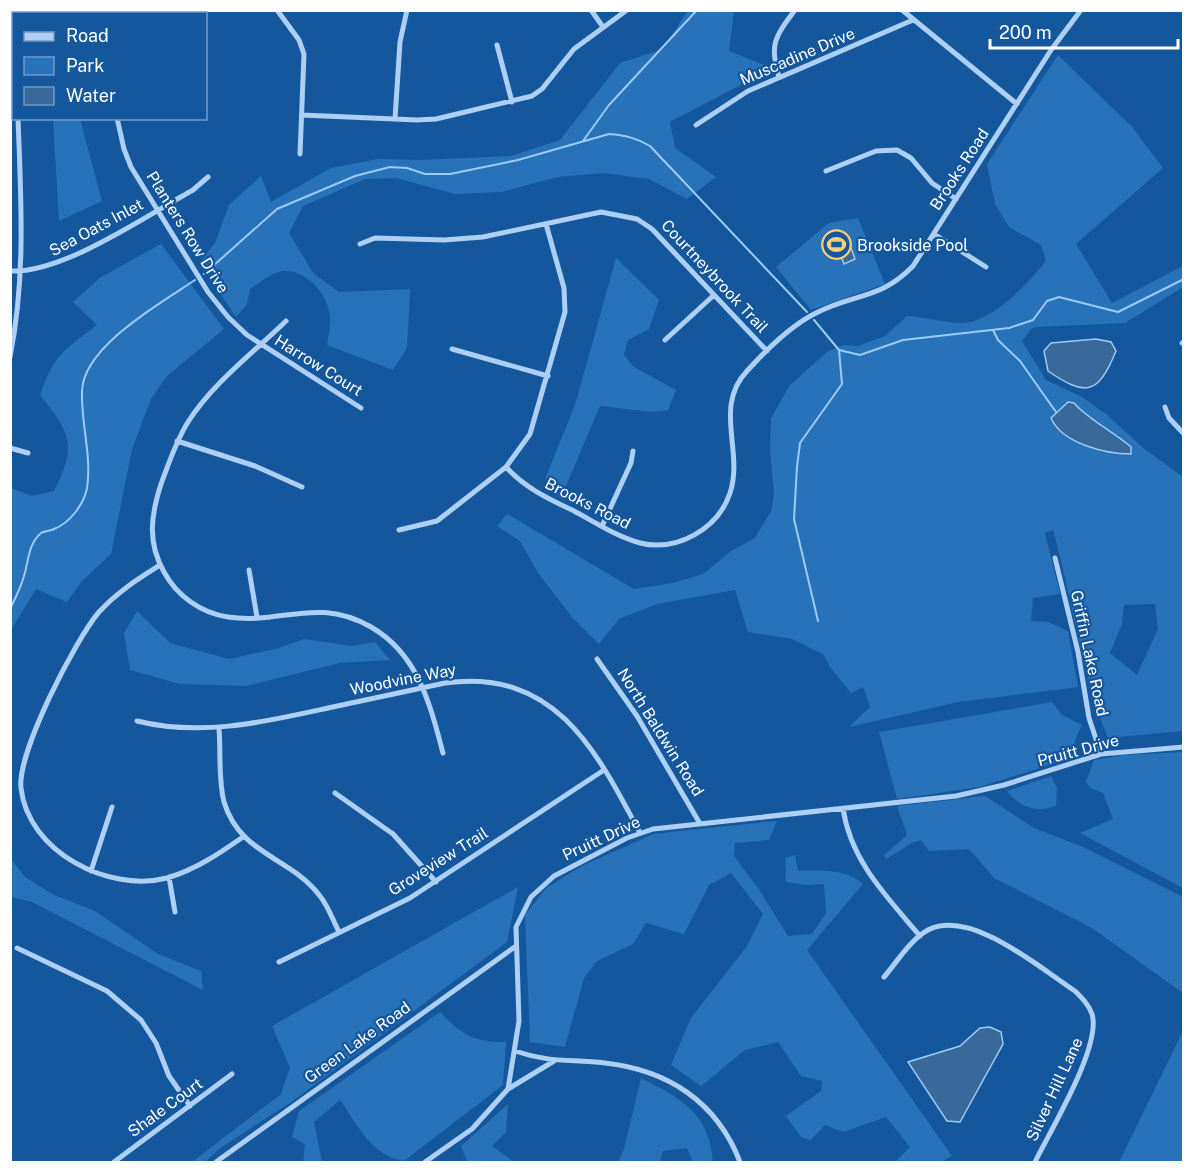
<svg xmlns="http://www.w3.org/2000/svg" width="1194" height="1173" viewBox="0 0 1194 1173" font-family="'Public Sans',sans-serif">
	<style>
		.green { fill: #2872ba; fill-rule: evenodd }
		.water { fill: #39699a; stroke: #9ecbf6; stroke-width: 1.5 }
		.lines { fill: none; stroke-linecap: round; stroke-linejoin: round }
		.stream { stroke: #9ecbf6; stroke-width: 2 }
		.minor { stroke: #accff3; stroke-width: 5 }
		.labels { text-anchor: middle; stroke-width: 4.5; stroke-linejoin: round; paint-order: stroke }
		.street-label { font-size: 16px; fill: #fff; stroke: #15579c }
		.poi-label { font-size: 16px; fill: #fff; stroke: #15579c; text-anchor: start }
	</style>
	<rect width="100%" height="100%" fill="#15579c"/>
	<path class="green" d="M688 10 734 11 729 51 764 65 752 79 670 122 675 148 716 177 687 199 649 179 603 173 558 177 501 192 455 194 396 178 365 179 303 206 289 233 313 273 339 292 410 289 407 348 393 370 327 345C328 336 331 326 330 317 329 295 306 269 283 271 272 272 260 283 250 289L247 304 236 317 199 263 215 243 229 205 261 176 271 202 331 168 378 159 421 160 511 156 560 140 620 63 663 49Z
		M1058 55 1132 127 1163 168 1076 244 1112 303 1183 266V287L1125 323 1038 327 1032 328 1022 341 1046 380 1082 397 1106 414 1142 447 1183 477V731L1108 738C1082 674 1072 598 1053 530L1045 533 1060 594 1033 598 1031 621 1048 622 1068 631 1078 687 958 702 849 727 870 707 863 687 851 693 830 667 824 655 792 639 748 632 735 590 657 604 619 619 599 644 572 617 538 573 520 541 497 526 507 514 634 589 673 583 703 574 731 551 755 538 771 511 774 495 770 450 771 418 790 385 827 352 843 345 858 346 885 336 907 316C922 317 949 323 962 323 993 322 1028 283 1046 261L1041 245 1009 227 995 204 987 164ZM1155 604 1158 629 1137 675 1110 653 1122 624 1124 605Z
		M53 119H80L102 201 59 221Z
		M858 218 885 284 811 310 776 267 829 223Z
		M161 244 224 329 167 376 151 399 132 449 111 554 82 581 67 602 36 589 11 630V488L32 496 54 491C77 446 71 433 40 395 55 353 63 351 97 325L73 302 101 277Z
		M616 258 659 300 649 329 628 340 624 355 634 367 676 390 668 410 652 412 600 406 566 486 545 479 575 405Z
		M137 611 170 643 229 659 279 648 304 639 352 646 375 642 390 660 340 663 246 686 180 684 130 670 124 633Z
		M1052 702 1062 715 1082 725 1075 740V757L979 787 897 799 879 732Z
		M1183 752H1184L1183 888 1080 833 1113 819 1103 793 1090 788 1086 782 1094 760 1125 755Z
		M1051 776 1057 788 1056 806C1037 813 1020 808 1007 791Z
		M985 796 1034 828 1083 847 1183 897V993L1092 928 994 878 969 849 929 851 921 840 912 843 886 859 884 855 907 835 897 806Z
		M777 821 769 840 735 843 734 856 758 888 788 936 812 934 826 913 824 884 806 885 786 882 785 858 795 855 798 871C820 871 846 868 863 884L807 950 952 1156 942 1162H895L910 1147 886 1117 843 1132 825 1125 811 1140 801 1137 786 1116 821 1091 822 1081 801 1076 778 1042 745 1050 701 1086 671 1065 691 1018 747 946 763 914 731 873 709 885 684 934 646 923 633 944 597 961 584 978 565 1047 530 1042 525 915 546 888 582 866 653 834Z
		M10 858 25 877 52 894 95 911 158 954 201 971 203 990 32 902 11 897Z
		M518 887 507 942 294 1100 219 1149 205 1162H192L281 1094 290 1068 272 1026Z
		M440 1012C462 1035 473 1042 506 1042L503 1085 404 1161C371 1156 357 1124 340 1100L314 1122 322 1162H303L305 1144 292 1137 299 1111Z
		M1183 1031V1162H1119Z
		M641 1078C681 1098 710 1114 713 1162H693L687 1148 663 1151 660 1162H618L624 1149Z
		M508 1104 506 1132 492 1146 514 1162H467L461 1146Z"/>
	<path class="water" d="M847 237 855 259 844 264 839 250 831 253 827 245Z
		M1096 339 1111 342 1116 351C1098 395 1086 397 1048 371L1044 351 1051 343Z
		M1068 402 1074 403C1090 421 1113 431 1131 447V454C1107 454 1062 444 1051 418Z
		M990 1027 1001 1032 1003 1044 960 1122 947 1121 908 1062 960 1046 980 1028Z"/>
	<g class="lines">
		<path class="stream" d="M583 141 609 105 697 10
			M204 274 277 209 355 176 390 167 407 168 425 174H450L518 160 609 134C625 135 636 138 650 146L807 312
			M814 320 839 350 842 384 800 443 797 467 794 519 818 621
			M993 330 998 340 1020 361 1056 412
			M839 350 860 355 903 340 1009 328 1033 320 1047 301 1059 297 1118 312 1184 279
			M10 609C15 599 20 589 23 579 29 563 27 545 41 533 44 531 50 531 54 529 70 523 84 504 87 488 92 457 81 423 82 392 82 347 161 303 195 280"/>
		<path class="minor" d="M108 10 109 14
			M277 10 299 40 304 54 300 154
			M591 10 603 27
			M902 10 1017 104
			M497 45 512 102
			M10 49 14 55
			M779 77C769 44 775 37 795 10
			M302 115 417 120 436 119 532 96 542 89 574 49 627 10
			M117 118 124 149 131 167 208 292 228 317 247 335 361 408
			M395 119 400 42 407 10
			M696 125 748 91 913 20
			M826 171 876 151 897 150 911 158 932 183 956 199
			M934 234 986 267
			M360 244 375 238 444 240 483 237 601 212 637 219 652 229 767 351
			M10 271C62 274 146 216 193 190L208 177
			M286 321C253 353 213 383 188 422 176 441 169 463 161 484 151 515 147 542 164 572 177 596 201 613 228 617 281 625 316 596 371 627 418 654 430 704 443 753
			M665 340 714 295
			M1182 343 1184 344
			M452 349 548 376
			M10 357C26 277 21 199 18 118
			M1165 407 1169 418 1184 434
			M177 441 255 466 302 487
			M10 448 28 453
			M506 467C525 488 549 499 574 511 595 522 617 537 640 543 677 552 718 529 730 493 744 451 713 407 747 371 766 350 790 326 816 313 854 293 880 300 913 266L1051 50 1081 10
			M602 526 631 463 633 451
			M399 530 437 521 506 467 530 434 565 312 564 288 546 224
			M1055 558 1078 652 1089 718 1101 754
			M160 565C138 579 117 592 99 612 75 640 17 753 21 788 28 852 109 893 167 878 195 870 220 853 243 837
			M249 570 257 617
			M597 659 637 716 699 822
			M137 721C201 737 264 722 328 708 367 700 406 691 445 683 555 668 596 750 640 833
			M219 729C221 752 218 779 224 802 240 855 291 857 320 896 328 906 333 920 339 932
			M335 793 393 834 436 882
			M843 808C850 860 887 897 920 936
			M91 871 112 807
			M169 877 175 912
			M17 948 107 991 141 1020 156 1043 169 1076 190 1106
			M279 962 410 898 604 770
			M884 977C897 962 911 939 928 930 971 908 1041 969 1075 991 1082 998 1089 1005 1092 1014 1102 1046 1050 1131 1035 1162
			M515 1051C550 1063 570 1059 605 1063 668 1070 717 1102 740 1162
			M508 1089 519 1021 516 927 531 897 554 876 627 838 653 829 956 796 1004 785 1101 754 1184 747
			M114 1162 232 1074
			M216 1162 516 946
			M425 1162 472 1129 508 1089 554 1061"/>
	</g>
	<defs>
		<symbol id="stadium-ring" viewBox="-11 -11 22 22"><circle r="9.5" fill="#15579c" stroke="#ffce6e" stroke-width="1.5"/><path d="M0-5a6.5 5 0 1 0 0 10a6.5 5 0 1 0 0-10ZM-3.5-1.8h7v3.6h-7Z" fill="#ffce6e"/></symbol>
	</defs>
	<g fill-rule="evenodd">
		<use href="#stadium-ring" x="820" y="228" width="33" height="33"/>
	</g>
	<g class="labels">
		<g class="street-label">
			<text transform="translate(797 56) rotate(-23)" y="6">Muscadine Drive</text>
			<text transform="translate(959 169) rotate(-57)" y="6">Brooks Road</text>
			<text transform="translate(96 227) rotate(-28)" y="6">Sea Oats Inlet</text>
			<text transform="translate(188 232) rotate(58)" y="6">Planters Row Drive</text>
			<text transform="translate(715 276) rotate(47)" y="6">Courtneybrook Trail</text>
			<text transform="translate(319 365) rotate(32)" y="6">Harrow Court</text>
			<text transform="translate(588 503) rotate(27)" y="6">Brooks Road</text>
			<text transform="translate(1090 653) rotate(78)" y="6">Griffin Lake Road</text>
			<text transform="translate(403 679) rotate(-11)" y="6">Woodvine Way</text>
			<text transform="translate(661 732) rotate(58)" y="6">North Baldwin Road</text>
			<text transform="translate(1078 750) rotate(-15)" y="6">Pruitt Drive</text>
			<text transform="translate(601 838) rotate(-25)" y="6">Pruitt Drive</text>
			<text transform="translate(438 861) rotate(-32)" y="6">Groveview Trail</text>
			<text transform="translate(357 1042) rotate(-36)" y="6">Green Lake Road</text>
			<text transform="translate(1054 1089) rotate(-65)" y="6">Silver Hill Lane</text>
			<text transform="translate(165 1107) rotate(-36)" y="6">Shale Court</text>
		</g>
		<g class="poi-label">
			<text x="857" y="251">Brookside Pool</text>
		</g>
	</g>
	<rect width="1194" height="1173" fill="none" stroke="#ffffff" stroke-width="24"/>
	<rect x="12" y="12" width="195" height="108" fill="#15579c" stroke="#739ac4" stroke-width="1.5"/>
	<rect x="24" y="32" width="30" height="9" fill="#accff3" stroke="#739ac4" stroke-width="1.5"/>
	<text x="66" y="42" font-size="18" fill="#ffffff">Road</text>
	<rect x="24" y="57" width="30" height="18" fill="#2872ba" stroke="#739ac4" stroke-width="1.5"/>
	<text x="66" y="72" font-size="18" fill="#ffffff">Park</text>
	<rect x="24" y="87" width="30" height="18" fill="#39699a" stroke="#739ac4" stroke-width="1.5"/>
	<text x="66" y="102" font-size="18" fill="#ffffff">Water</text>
	<path d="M990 39v9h188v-9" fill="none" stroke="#ffffff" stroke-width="3"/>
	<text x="999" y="39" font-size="18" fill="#ffffff" stroke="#15579c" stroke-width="4.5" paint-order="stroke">200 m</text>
</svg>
